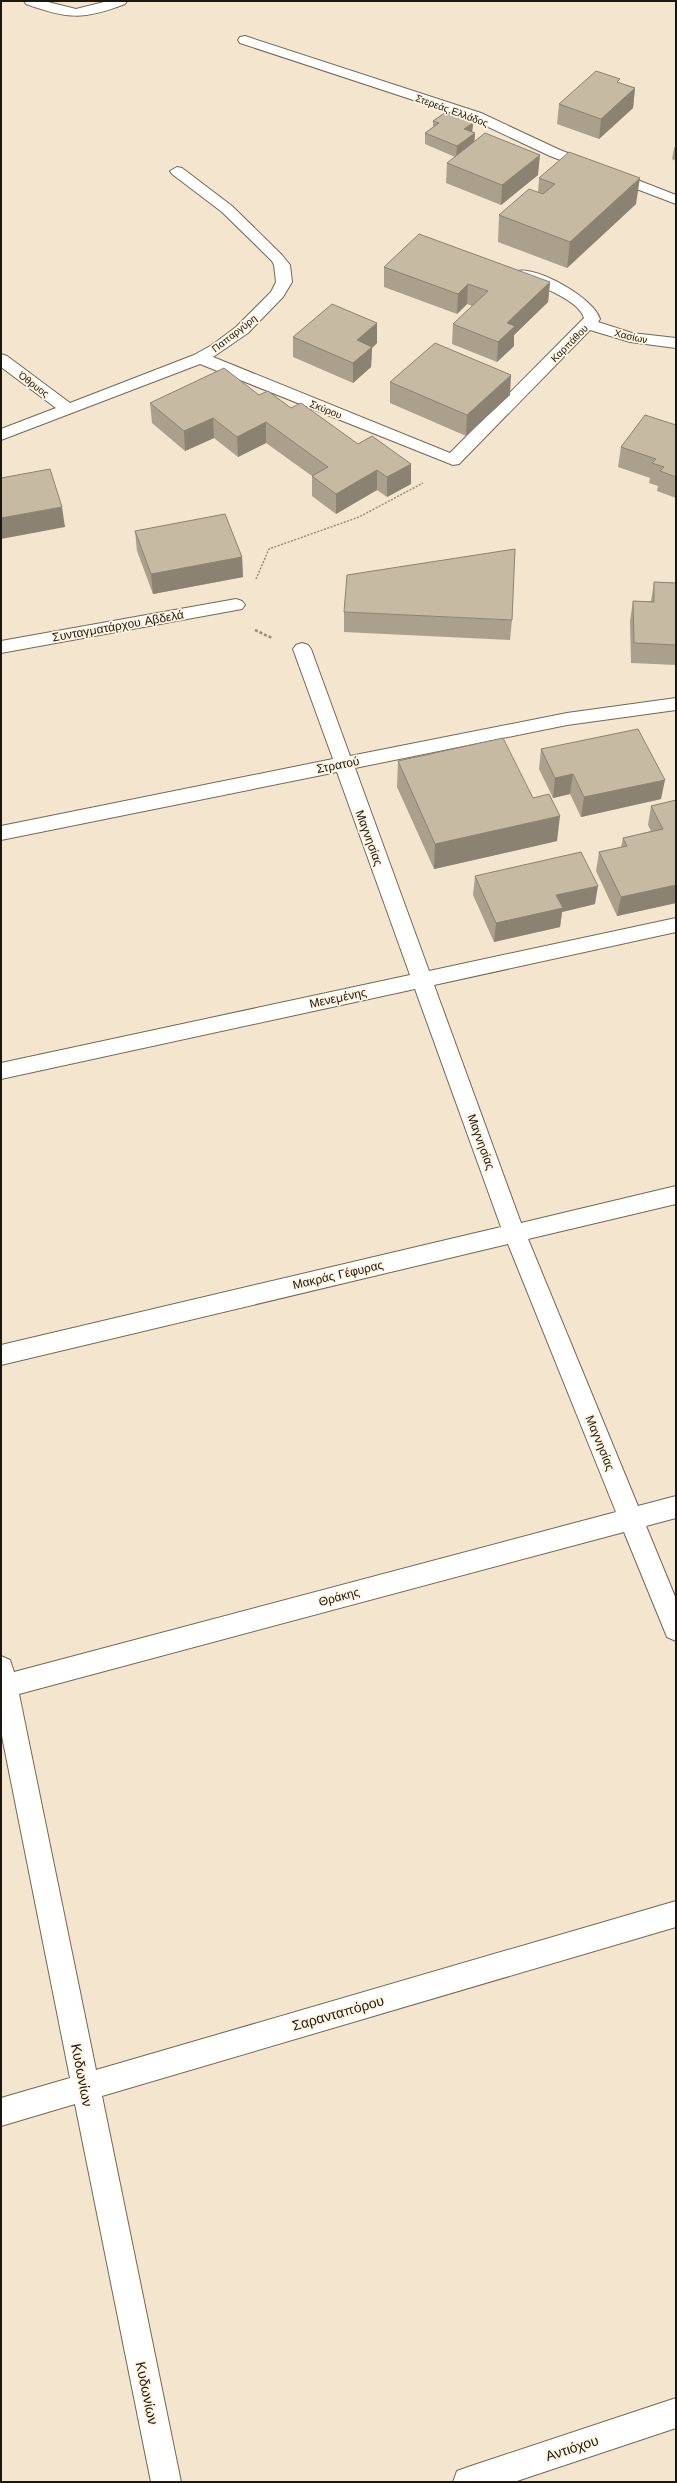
<svg xmlns="http://www.w3.org/2000/svg" width="677" height="2483" viewBox="0 0 677 2483" font-family="'Work Sans',sans-serif">
	<style>
		.lines { fill: none; stroke-linecap: round; stroke-linejoin: round }
		.minor-casing { stroke: #736852; stroke-width: 2 }
		.path-far1 { stroke: #978d7c; stroke-width: 1.5; stroke-dasharray: 2 1.5; stroke-linecap: butt }
		.path { stroke: #978d7c; stroke-width: 2.5; stroke-dasharray: 3 2; stroke-linecap: butt }
		.minor { fill: #fff; fill-rule: evenodd }
		.wall { fill: #aba08c }
		.shaded-wall { fill: #8b8272 }
		.building { fill: #c7baa3; stroke: #8b8272 }
		.labels { text-anchor: middle; stroke-width: 3.5; stroke-linejoin: round; paint-order: stroke }
		.far-street-label { font-size: 10px; fill: #1b160e; stroke: #fff4e1 }
		.street-label { font-size: 12px; fill: #1b160e; stroke: #fff4e1 }
		.near-street-label { font-size: 14px; fill: #1b160e; stroke: #fff4e1 }
	</style>
	<rect width="100%" height="100%" fill="#f4e6ce"/>
	<g class="lines">
		<defs>
			<path id="minor" d="M24 1H44L76 9 108 1H127L125 4C83 20 68 19 26 4Z
				M245 36 481 113 560 150 676 195V204L550 156 471 119 240 43 238 40 240 37Z
				M177 167 182 168 232 206 282 255 290 265 292 282 283 297 248 333 213 357 450 453 584 318C579 299 534 284 517 277L514 274 517 271C537 266 594 298 600 319L598 322 632 333 676 338V348L630 342 590 330 459 464 453 465 200 364 1 440V429L56 408 1 367V354L7 356 70 403 194 355 212 345 236 327 271 292 276 282 274 265 272 261 222 212 172 174 170 171Z
				M236 599 242 601 245 605 242 609 1 653V641Z
				M302 643 308 645 311 649 350 756 567 713 676 698V710L567 725 355 768 429 971 676 918V932L434 985 521 1223 676 1186V1204L528 1239 638 1506 676 1496V1518L646 1526 676 1599V1641L667 1637 624 1532 19 1694 96 2070 676 1901V1927L102 2096 181 2482H151L75 2104 1 2126V2098L70 2078 1 1731V1656L10 1660 14 1672 616 1512 508 1244 1 1365V1345L501 1227 415 989 1 1079V1063L410 975 337 772 1 840V826L333 759 293 649 296 645Z
				M676 2398V2428L514 2482H453L457 2471 468 2467Z"/>
		</defs>
		<use href="#minor" class="minor-casing"/>
		<path class="path-far1" d="M256 579 269 549 359 517 423 483"/>
		<path class="path" d="M255 630 272 638"/>
		<use href="#minor" class="minor"/>
	</g>
	<path class="wall" d="M620 83 635 88 633 108 599 139 557 124 559 104Z
		M433 121 473 123 472 132 475 133 474 142 538 175 501 205 446 183 447 163 455 157 425 144V133L433 127Z
		M676 146V161L672 159 674 148Z
		M539 178 636 204 567 268 498 242 499 215 538 193Z
		M384 267 550 282 548 302 514 335V346L497 362 452 344 453 324 472 306 467 304 457 314 384 287Z
		M377 323V343L372 348 371 367 353 383 293 357V337Z
		M390 382 510 395 466 436 390 403Z
		M259 395 291 408 411 484 387 497 377 490 336 514 312 496V476L266 443 238 457 214 438 185 451 152 423 150 403Z
		M676 425V498L657 491 658 486 649 483 650 478 618 467 621 447Z
		M135 531 242 557 243 577 153 594 137 551Z
		M654 582 676 583V665L631 663 630 621 633 601H651Z
		M344 612 512 620 510 640 344 632Z
		M541 749 661 799 581 817 570 794 553 798 539 769Z
		M398 761 533 798 557 841 434 869 397 787Z
		M676 800V903L617 916 596 871 599 852 621 847 623 838 651 831 648 825 651 806Z
		M475 876 595 904 562 912 560 927 494 942 473 895Z"/>
	<path class="shaded-wall" d="M635 88 633 108 599 139 601 119Z
		M473 123 472 134 464 129Z
		M475 133 474 145 456 157 457 146Z
		M540 155 538 175 501 205 502 185Z
		M640 178 636 204 567 268 570 242Z
		M550 282 548 302 514 335V346L497 362 498 342 507 323Z
		M468 284 467 304 457 314 458 294Z
		M377 323V343L372 348 371 367 353 383V363L357 340Z
		M511 375 510 395 466 436 467 415Z
		M213 418 214 438 185 451 184 431Z
		M266 422V443L238 457 237 437Z
		M411 464V484L387 497V477Z
		M377 470V490L336 514V494Z
		M62 507 65 527 1 539V518Z
		M242 557 243 577 153 594 151 574Z
		M573 774 570 794 553 798 555 778Z
		M665 780 661 799 581 817 584 797Z
		M560 816 557 841 434 869 435 844Z
		M676 885V903L617 916 621 897Z
		M598 886 595 904 562 912 560 927 494 942 496 923 556 895Z"/>
	<path class="building" d="M596 71 620 79 617 82 635 88 601 119 559 104Z
		M446 112 473 123 464 129 475 133 457 146 425 133 439 123 433 121Z
		M485 133 540 155 502 185 447 163Z
		M569 152 640 178 570 242 499 215 529 189 543 194 555 184 539 178Z
		M419 234 550 282 507 323 515 326 498 342 453 324 488 291 468 284 458 294 384 267Z
		M332 304 377 323 357 340 372 347 353 363 293 337Z
		M435 343 511 375 467 415 390 382Z
		M224 368 259 395 268 391 291 408 301 403 358 444 372 436 411 464 387 477 377 470 336 494 312 476 328 467 266 422 237 437 213 418 184 431 150 403Z
		M645 415 676 425V477L660 471 664 467 652 463 656 459 621 447Z
		M50 469 62 507 1 518V478Z
		M225 514 242 557 151 574 135 531Z
		M515 549 512 620 344 612 347 575Z
		M654 582 676 583V645L634 643 633 601 654 602Z
		M638 729 665 780 584 797 573 774 555 778 541 749Z
		M503 738 533 798 549 794 560 816 435 844 398 761Z
		M676 800V885L621 897 599 852 627 846 623 838 663 829 651 806Z
		M581 852 598 886 556 895 563 908 496 923 475 876Z"/>
	<g class="labels">
		<g class="far-street-label">
			<text transform="translate(452 110) rotate(20)" y="4">Στερεάς Ελλάδος</text>
			<text transform="translate(234 333) rotate(-38)" y="4">Παπαργύρη</text>
			<text transform="translate(631 336) rotate(13)" y="4">Χασίων</text>
			<text transform="translate(569 343) rotate(-45)" y="4">Καρπάθου</text>
			<text transform="translate(34 384) rotate(37)" y="4">Όθρυος</text>
			<text transform="translate(326 409) rotate(22)" y="4">Σκύρου</text>
		</g>
		<g class="street-label">
			<text transform="translate(118 626) rotate(-10)" y="4">Συνταγματάρχου Αβδελά</text>
			<text transform="translate(338 765) rotate(-11)" y="4">Στρατού</text>
			<text transform="translate(369 838) rotate(70)" y="4">Μαγνησίας</text>
			<text transform="translate(338 998) rotate(-12)" y="4">Μενεμένης</text>
			<text transform="translate(481 1142) rotate(70)" y="4">Μαγνησίας</text>
			<text transform="translate(338 1275) rotate(-13)" y="4">Μακράς Γέφυρας</text>
			<text transform="translate(600 1443) rotate(68)" y="4">Μαγνησίας</text>
			<text transform="translate(339 1597) rotate(-15)" y="4">Θράκης</text>
		</g>
		<g class="near-street-label">
			<text transform="translate(338 2013) rotate(-16)" y="5">Σαρανταπόρου</text>
			<text transform="translate(82 2075) rotate(79)" y="5">Κυδωνίων</text>
			<text transform="translate(147 2393) rotate(78)" y="5">Κυδωνίων</text>
			<text transform="translate(572 2448) rotate(-18)" y="5">Αντιόχου</text>
		</g>
	</g>
	<rect width="677" height="2483" fill="none" stroke="#1b160e" stroke-width="4"/>
</svg>
